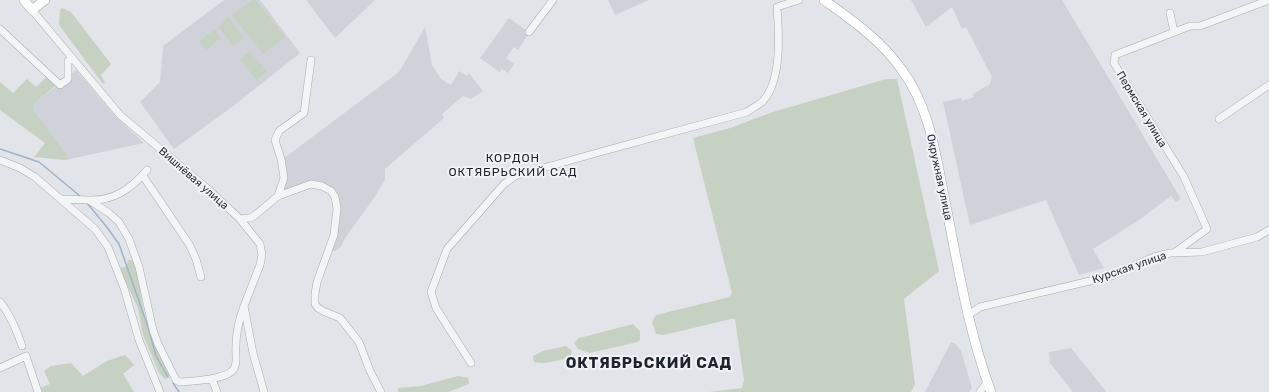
<svg xmlns="http://www.w3.org/2000/svg" width="1269" height="392" viewBox="0 0 1269 392" font-family="Rubik,sans-serif">
	<style>
		.built { fill: #cfd3d9 }
		.green { fill: #c7d1c3 }
		.lines { fill: none; stroke-linecap: round; stroke-linejoin: round }
		.stream { stroke: #a0b3c4; stroke-width: 1.5 }
		.minor-casing { stroke: #a7abb1; stroke-width: 8 }
		.major-casing { stroke: #a1a9b2; stroke-width: 10 }
		.minor { stroke: #f3f4f6; stroke-width: 7 }
		.major { stroke: #fff; stroke-width: 9 }
		.labels { text-anchor: middle; stroke-width: 4; stroke-linejoin: round; paint-order: stroke }
		.street-label { font-size: 11px; fill: #2b323d; stroke: #f0f2f5 }
		.neighbourhood-label { font-size: 12px; letter-spacing: 1px; fill: #1d242e; stroke: #f0f2f5 }
		.district-label { font-size: 15px; font-weight: bold; letter-spacing: 1px; fill: #1d242e; stroke: #f0f2f5 }
	</style>
	<rect width="100%" height="100%" fill="#e1e4e8"/>
	<path class="built" d="M224 0H260L300 53 232 107 174 149 140 102 160 82 163 46Z
		M306 0H375L335 38Z
		M608 0H649L615 15Z
		M911 0H1062L1181 199 1176 202 1171 196 1139 220 1093 249 1104 268 1079 275 1046 200 970 225 943 102 961 98 962 101 974 97 973 94 990 84 992 77 966 27 962 29 952 7 926 27Z
		M509 18 527 31 525 33 528 35 518 50 514 47 506 58 514 64 508 73 502 69 500 72 480 58Z
		M425 27 432 65 441 79 451 85 459 71 467 76 469 73 483 91 471 99 463 96 442 114 444 118 385 169V180L374 198 345 238 340 248 335 251H332L339 209 323 184 281 192 283 159 399 72Z
		M76 70 115 116 144 143 70 159 33 109V107L34 104Z
		M951 342 956 344 961 351 972 388 969 392H925Z
		M1071 348 1105 390 1106 392H1073L1050 363 1049 352Z"/>
	<path class="green" d="M252 0H256L285 37 263 54 232 15Z
		M62 8 71 12 111 64 101 75 105 83 103 84 59 25 60 10Z
		M228 16 244 38 233 46 219 27Z
		M215 29 221 38 206 50 199 41Z
		M250 51 267 72 256 80 240 59Z
		M48 76 56 85 55 86 34 104 33 109 70 159 65 160 34 157 45 143 0 110V82L13 93 27 79 36 87Z
		M886 79H897L939 271 904 299 915 384 911 392H709L742 388 744 380 735 319H731L664 335 656 334 652 322 656 315 726 298 730 296 732 293 693 138 730 128 773 112Z
		M128 260H133C142 282 140 305 148 327 154 344 164 358 170 375L165 379 159 373 143 335 138 308 121 272V268L127 266Z
		M633 324 640 331V340L638 342 589 353 578 349 574 343 579 338Z
		M566 346 572 351 571 356C562 360 545 365 534 362L533 356 543 351Z
		M125 355 134 365 123 374 134 392H42L40 388 50 384 44 371 51 366 71 363 83 376 107 361Z
		M458 376 468 378 469 384 448 392H398V388L421 386Z"/>
	<g class="lines">
		<path class="stream" d="M0 149 39 162 80 196
			M87 203 106 226 119 244 148 327 156 356 168 377
			M173 383 179 392"/>
		<defs>
			<path id="minor" d="M32 10 120 115 208 189 240 219 260 244 262 255 260 265 244 306 253 353 264 392
				M1170 13 1174 32
				M0 29 60 85 68 79V61L72 58
				M529 32 553 0
				M1219 119 1269 85
				M0 160 20 168 35 177 95 229 108 247 124 288 139 340 160 392
				M143 176 189 244 196 259 201 277
				M278 196 284 178 281 159 275 140 279 131 304 113 311 60
				M62 199 89 200 109 213 119 222 129 239 139 267 153 330 158 344 176 380 180 382C193 381 225 380 233 370 237 365 236 360 236 355 235 338 238 322 244 306
				M89 200C114 201 131 189 147 170
				M240 219 250 218 254 216 278 196 311 184 322 186 331 191 335 197 337 208 334 235 317 282 315 294V304L318 308 323 311 340 318 359 342 370 371 381 392
				M1174 253 1207 229 1184 177 1114 63 1115 55 1190 26H1200L1269 0
				M0 302C10 314 17 331 22 346
				M967 316 980 307 1111 276 1154 257 1170 253 1202 252 1257 237 1269 230
				M471 363 436 308 431 292 447 249 504 184 515 176 600 152 747 112C752 108 759 105 763 101 782 80 779 34 777 7L799 0
				M0 368 26 356 38 392
				M212 379 217 392
				M980 392 987 382"/>
			<path id="major" d="M24 0 32 10 45 0
				M824 0C853 21 881 40 902 70 930 108 936 156 945 201 958 266 968 330 991 392"/>
		</defs>
		<use href="#minor" class="minor-casing"/>
		<use href="#major" class="major-casing"/>
		<use href="#minor" class="minor"/>
		<use href="#major" class="major"/>
	</g>
	<g class="labels">
		<g class="street-label">
			<text transform="translate(1142 109) rotate(59)" y="4">Пермская улица</text>
			<text transform="translate(940 177) rotate(78)" y="4">Окружная улица</text>
			<text transform="translate(194 178) rotate(41)" y="4">Вишнёвая улица</text>
			<text transform="translate(1129 267) rotate(-19)" y="4">Курская улица</text>
		</g>
		<g class="neighbourhood-label">
			<text x="513" y="162">КОРДОН<tspan x="513" dy="14">ОКТЯБРЬСКИЙ САД</tspan></text>
		</g>
		<g class="district-label">
			<text x="649" y="368">ОКТЯБРЬСКИЙ САД</text>
		</g>
	</g>
</svg>
